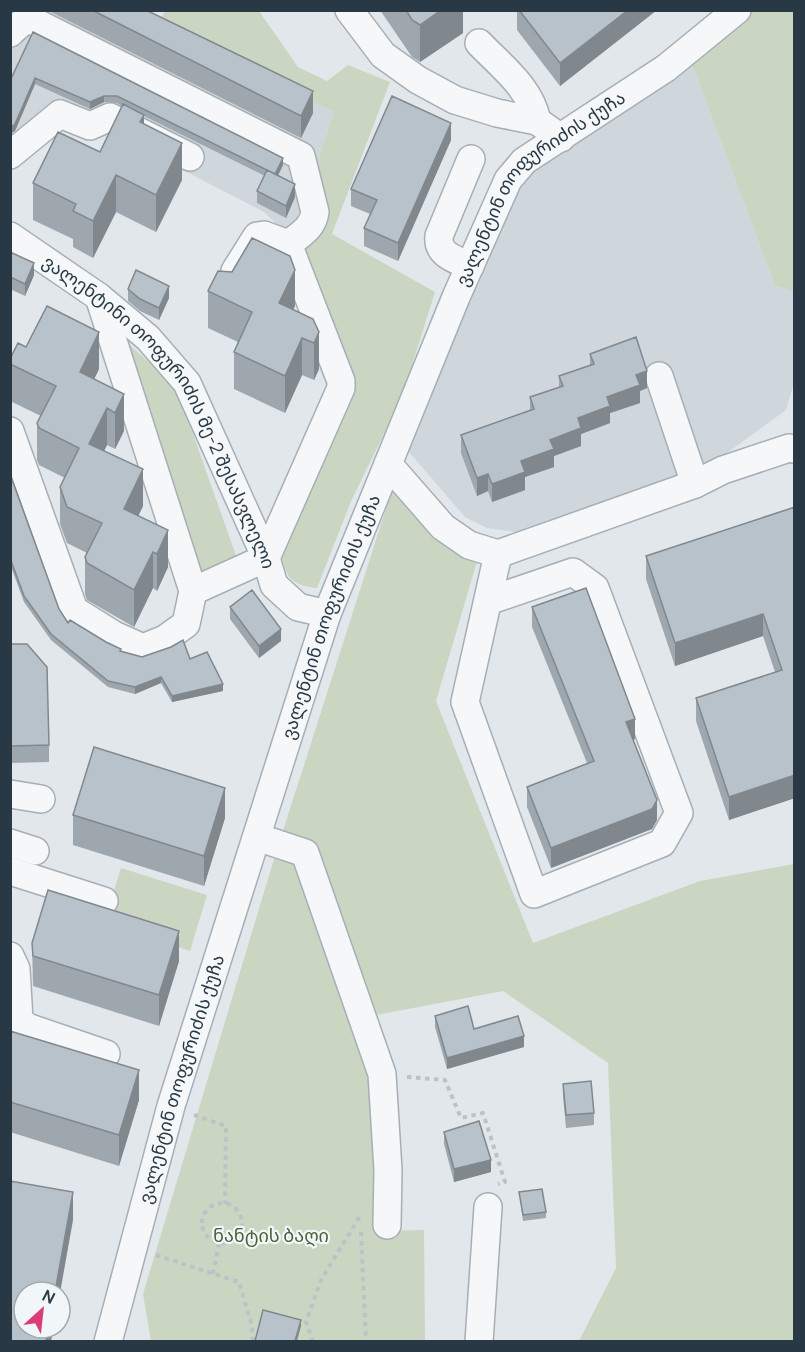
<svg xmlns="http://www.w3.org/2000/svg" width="805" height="1352" viewBox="0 0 805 1352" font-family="Manrope,'Noto Sans Georgian',sans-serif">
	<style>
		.built { fill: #cfd7dd }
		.green { fill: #cbd6c2 }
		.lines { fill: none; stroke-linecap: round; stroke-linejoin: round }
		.minor-casing { stroke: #a6afb6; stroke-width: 30 }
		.path { stroke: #bcc2c7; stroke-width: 4; stroke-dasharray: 4.5 4.5; stroke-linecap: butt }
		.minor { stroke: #f5f7f9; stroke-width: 27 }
		.wall { fill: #9ea7ae }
		.shaded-wall { fill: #81888d }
		.building { fill: #b8c2ca; stroke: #81888d; stroke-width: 1.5 }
		.labels { text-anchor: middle; stroke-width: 4.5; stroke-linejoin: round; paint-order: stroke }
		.street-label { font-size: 18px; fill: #283945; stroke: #f1f6f8 }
		.park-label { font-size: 18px; fill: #476234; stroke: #f1f6f8 }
	</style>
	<rect width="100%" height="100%" fill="#e1e7eb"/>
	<path class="built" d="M11 11H119L334 112 318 159 327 227 295 242 264 212 51 102 11 149Z
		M691 62 775 286 794 291V383L786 410 697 475 516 532 487 528 465 517 409 452 514 192 529 174Z"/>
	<path class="green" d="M165 11H259L298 67 327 81 348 65 390 82 332 234 435 292 402 397 352 499 317 588C289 585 287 577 280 551L351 382 295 242 327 226 318 159 334 112 156 29Z
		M753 11H794V291L775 286 691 62Z
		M124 340 176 386 239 564 197 580Z
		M392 490 439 535 478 558 436 701 533 943 700 881 794 864V1341H579L616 1268 608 1063 503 991 371 1016 281 837Z
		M277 849 303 858 372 1072 377 1231 424 1230 425 1341H151L143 1294Z
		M121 868 207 895 190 951 104 923Z"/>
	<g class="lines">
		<defs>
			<g id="minor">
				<path d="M349 10 383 55 418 80 455 100 497 113 537 121 561 138"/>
				<path d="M10 33C18 26 22 19 33 21L301 156 315 212C313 228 300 235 288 244"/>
				<path d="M479 43C502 67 530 87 537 121"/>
				<path d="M10 155 60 114 90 126 110 117 190 157"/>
				<path id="s1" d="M10 236 99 297 148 338 187 383 266 558 274 585 298 607 327 614"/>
				<path d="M470 266C455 259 437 255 439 236L471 159"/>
				<path d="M659 376 695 484"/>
				<path d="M10 431 74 610 114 635 143 648 165 639 186 624 193 591 99 297"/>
				<path d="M388 464 443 527 469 545 498 554 695 484 723 470 789 448 794 449"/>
				<path d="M193 591 266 558 341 388V381L288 244 264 235 257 236 235 271"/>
				<path d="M488 601 573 572 595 588 679 813 662 843 534 894 465 702 498 554"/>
				<path d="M10 794 41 799"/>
				<path d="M257 837 305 853 382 1074 388 1170 387 1225"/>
				<path d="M10 843 35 851"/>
				<path d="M10 871 104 901"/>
				<path d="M10 956 16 969 19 1020 27 1027 106 1054"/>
				<path id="s2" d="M108 1342 171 1106 327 614 456 297 508 180 524 161 666 68 737 10"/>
				<path d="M479 1342 488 1207"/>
			</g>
		</defs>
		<use href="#minor" class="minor-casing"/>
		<path class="path" d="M407 1077 445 1080 461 1118 483 1113 505 1182 498 1184
			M194 1115 226 1126 225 1204
			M202 1223a20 20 0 1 1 40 0a20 20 0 1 1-40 0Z
			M361 1232 366 1342
			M156 1255 239 1282 252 1326 253 1342
			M213 1274 219 1243
			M313 1342 306 1322 321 1280 360 1216"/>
		<use href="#minor" class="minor"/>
	</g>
	<path class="wall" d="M47 10H146L313 113 301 138Z
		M380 10H463V33L420 62 412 57Z
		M517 10H657L560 86 517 30Z
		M33 32 283 165 278 176 295 197 286 218 257 203V191L265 176 144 116V124L182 180 156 232 116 212 93 258 73 247V239L33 220V183L100 152 122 106 117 103 104 102 90 109 35 84 15 131Z
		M451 140 398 261 364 246V228L370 214 351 206V189Z
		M10 252 34 275 25 296 10 289Z
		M128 289 169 298 159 320 140 311 128 301Z
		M208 291 295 306 293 309 313 319 319 369 314 380 302 375 285 413 234 389V352L238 342 208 328Z
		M26 347 99 369 94 379 124 394V431L115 449 107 445 104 451 143 506 138 516 168 567 157 591 153 588 134 627 87 600 85 594V557L87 553 67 543 60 524V487L65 478 39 465 37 460V423L41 416 10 401V359Z
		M590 354 647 388 640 391V403L610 413V423L581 434V446L554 456V467L525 477V490L492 502 488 491 477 496 461 453V435L530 410V397L559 387V376L590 365Z
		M10 474 59 609 68 623 121 651 142 657 190 659 223 691 172 702 161 683 135 694 108 687 51 640 24 602 10 564Z
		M795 507V798L729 820 696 721V698L775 672 763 636 675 666 646 579V556Z
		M230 607 281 641 259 658 230 619Z
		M532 607 635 739 633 740 657 820 652 829 551 868 527 807V787L587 763 532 627Z
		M10 644 49 745V762L10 763Z
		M73 815 225 818 204 886 73 845Z
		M32 943 179 961 159 1026 33 986Z
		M435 1016 524 1047 447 1069 435 1027Z
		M10 1031 139 1100 119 1166 10 1132Z
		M563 1084 594 1113V1125L566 1128 563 1096Z
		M444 1132 491 1172 454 1182 444 1144Z
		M519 1192 546 1212V1218L523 1221Z"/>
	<path class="shaded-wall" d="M441 10H463V33L420 62V25Z
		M628 10H657L560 86V63Z
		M35 78V84L15 131 10 134V128Z
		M313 91V113L301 138V116Z
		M104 96V102L90 109V102Z
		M144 115V152L140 122Z
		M451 123V140L398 261V243Z
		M182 143V180L156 232V195Z
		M283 158V165L275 181V175Z
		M116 175V212L93 258V221Z
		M295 184V197L286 218V206Z
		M34 263V275L25 296V284Z
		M295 270V306L279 339V303Z
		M169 286V298L159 320V308Z
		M99 332V369L80 409V372Z
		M319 332V369L314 380V343Z
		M302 338V375L285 413V376Z
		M647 371V388L640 391V403L610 413V423L581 434V446L554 456V467L525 477V490L492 502V484L578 418 636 375Z
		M124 394V431L115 449V413Z
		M107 408V445L89 481V444Z
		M143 469V506L124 546V509Z
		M488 474V491L477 496V478Z
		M168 530V567L157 591V554Z
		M153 552V588L134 627V590Z
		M763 614V636L675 666V643Z
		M281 629V641L259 658V646Z
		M161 677V683L135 694V687Z
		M223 684V691L172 702V696Z
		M635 719V739L626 743V722Z
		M795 775V798L729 820V797Z
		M225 788V818L204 886V856Z
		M657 800V820L652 829 551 868V848Z
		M179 931V961L159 1026V995Z
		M524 1036V1047L447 1069V1058Z
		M139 1070V1100L119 1166V1135Z
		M491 1160V1172L454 1182V1169Z
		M73 1192V1220L60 1293 55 1292Z
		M301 1320V1326L297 1341H295Z
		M49 1328H54L51 1341H46Z"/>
	<path class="building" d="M92 10H146L313 91 301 116Z
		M406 10H441L420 25 412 20Z
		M519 10H628L560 63Z
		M33 32 283 158 275 174 117 96H104L90 102 35 78 15 124 10 128V81Z
		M392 96 451 123 398 243 364 228 377 200 351 189Z
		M123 104 144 115 140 122 182 143 156 195 116 175 93 221 73 211 76 204 33 183 58 132 100 152Z
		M267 170 295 184 286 206 257 191Z
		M252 238 290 256 295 270 279 303 313 319 319 332 314 343 302 338 285 376 234 352 252 312 208 291 218 271 232 272Z
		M10 252 34 263 25 284 10 277Z
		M136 270 169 286 159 308 140 299 128 289Z
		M47 306 99 332 80 372 124 394 115 413 107 408 89 444 143 469 124 509 168 530 157 554 153 552 134 590 87 563 85 557 102 523 67 507 60 487 79 448 39 428 37 423 56 386 10 364V359L18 343 26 347Z
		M636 337 647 371 636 375 640 385 607 397 610 406 578 418 581 428 550 440 554 449 521 461 525 472 492 484 488 474 477 478 461 435 534 409 530 397 563 386 559 376 594 364 590 354Z
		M10 474 59 609 68 623 70 620 106 642 121 649 120 651 142 657 171 647 183 640 190 659 207 652 223 684 172 696 161 677 135 687 108 681 51 634 24 596 10 558Z
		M795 507V775L729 797 696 698 782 670 763 614 675 643 646 556Z
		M586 588 635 719 626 722 657 800 652 809 551 848 527 787 594 761 532 607Z
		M252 590 281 629 259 646 230 607Z
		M10 644H27L47 667 49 745 10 746Z
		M94 747 225 788 204 856 73 815Z
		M48 890 179 931 159 995 33 956 32 943Z
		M468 1006 474 1029 518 1016 524 1036 447 1058 435 1016Z
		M10 1031 139 1070 119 1135 10 1102Z
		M591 1081 594 1113 566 1115 563 1084Z
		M479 1121 491 1160 454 1169 444 1132Z
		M10 1181 73 1192 55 1292H24V1328H49L46 1341H10Z
		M542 1189 546 1212 523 1215 519 1192Z
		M263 1310 301 1320 295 1341H255Z"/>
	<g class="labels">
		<g class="street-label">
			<text dy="6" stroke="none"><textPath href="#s2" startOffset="1245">ვალენტინ თოფურიძის ქუჩა</textPath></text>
			<text dy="6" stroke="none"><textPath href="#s1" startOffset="238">ვალენტინი თოფურიძის მე-2 შესასვლელი</textPath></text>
			<text dy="6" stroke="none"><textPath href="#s2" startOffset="759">ვალენტინ თოფურიძის ქუჩა</textPath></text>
			<text dy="6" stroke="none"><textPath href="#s2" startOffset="273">ვალენტინ თოფურიძის ქუჩა</textPath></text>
		</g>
		<g class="park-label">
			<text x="271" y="1242">ნანტის ბაღი</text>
		</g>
	</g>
	<rect width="805" height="1352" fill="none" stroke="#283945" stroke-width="24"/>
	<g transform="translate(42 1310) rotate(27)"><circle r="28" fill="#f1f6f8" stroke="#a1aab0" stroke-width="1.5"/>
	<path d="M0-4.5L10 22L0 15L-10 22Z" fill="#da3d77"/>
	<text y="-9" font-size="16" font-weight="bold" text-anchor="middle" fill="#283945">N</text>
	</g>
</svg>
